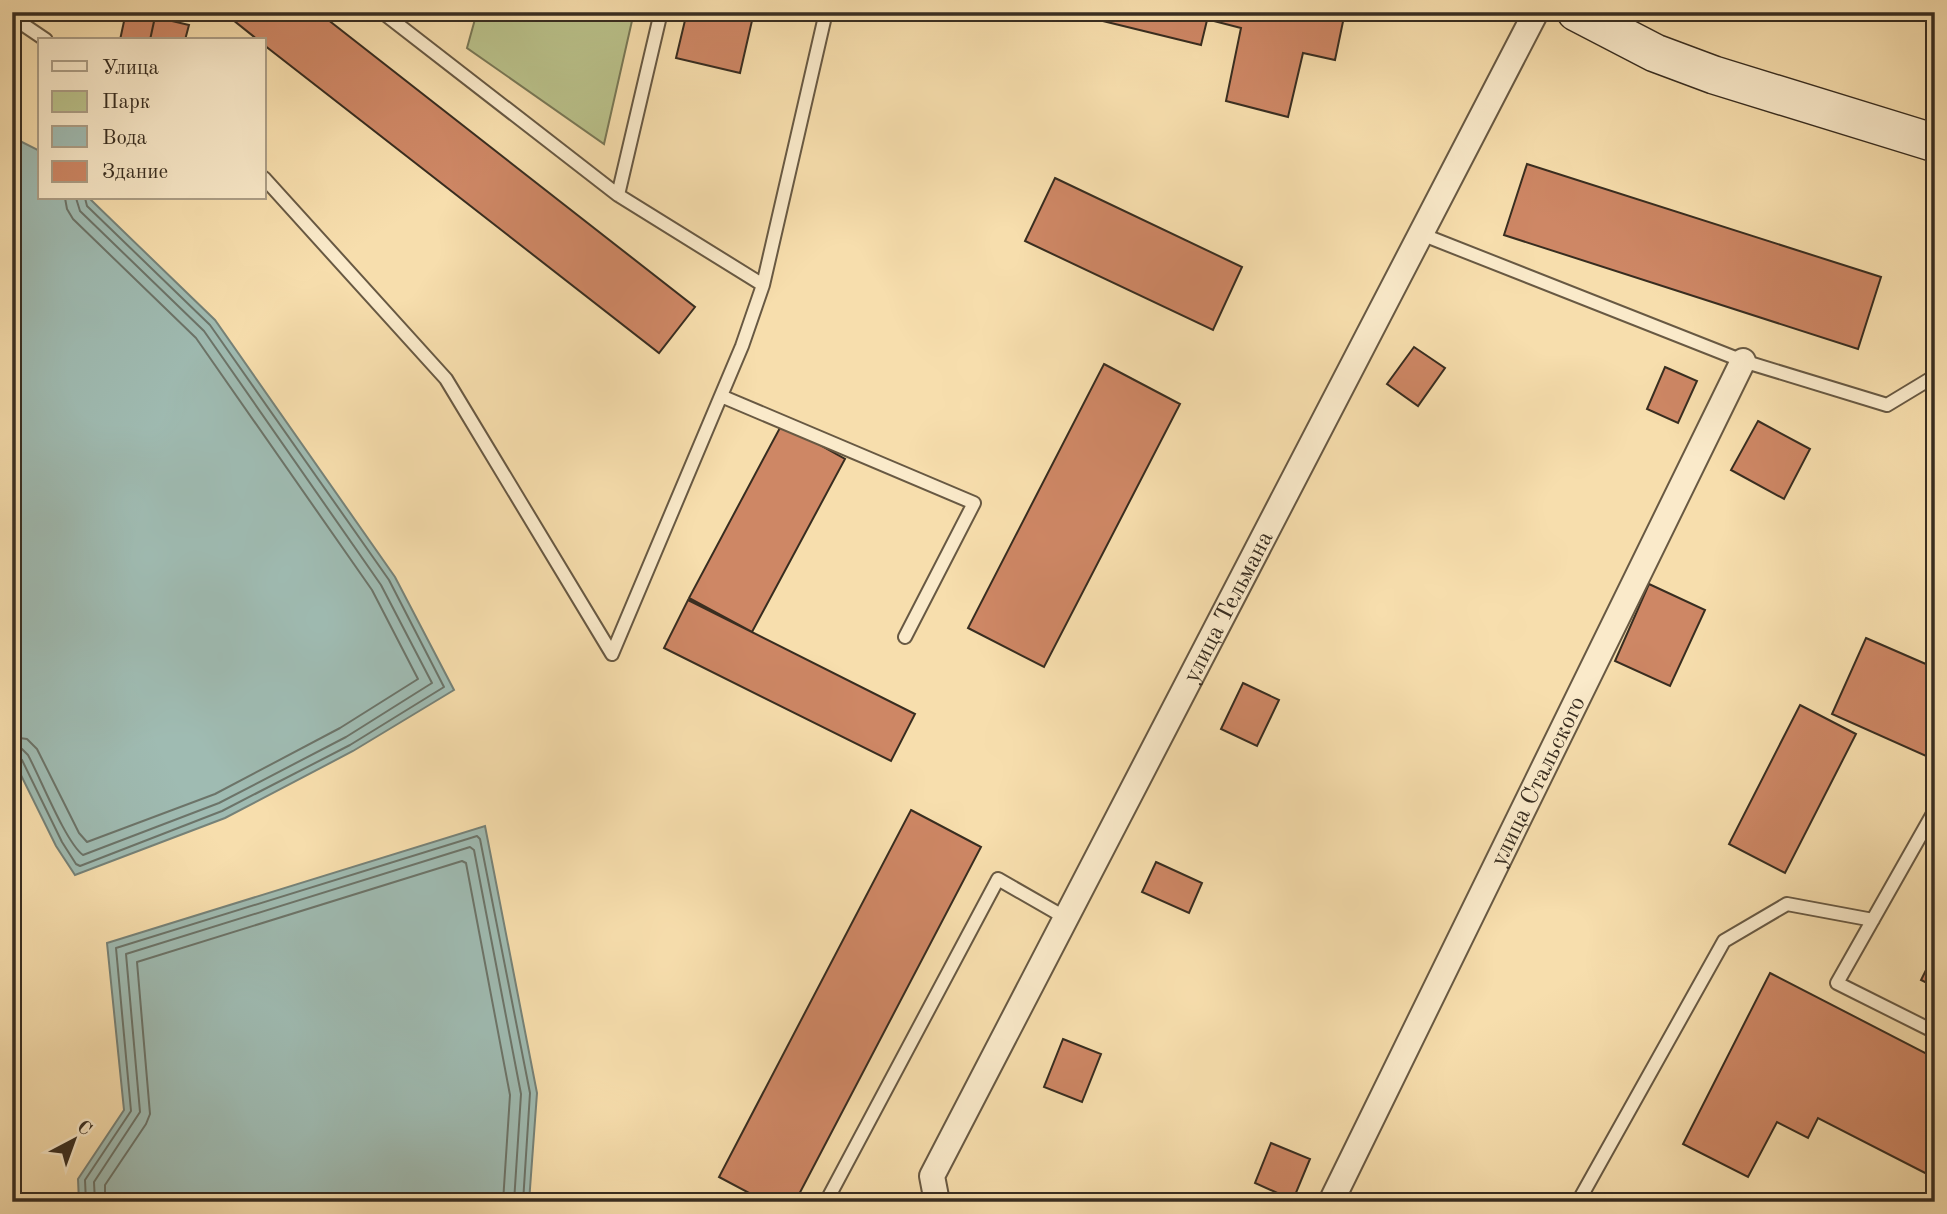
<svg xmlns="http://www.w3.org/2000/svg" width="1947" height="1214" viewBox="0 0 1947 1214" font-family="'Old Standard TT',serif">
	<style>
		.green { fill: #bac28b; stroke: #797856; stroke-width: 2 }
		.water { fill: #9fbbb2; stroke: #768278; stroke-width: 2 }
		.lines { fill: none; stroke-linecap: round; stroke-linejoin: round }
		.shore { stroke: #6c7469; stroke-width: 2 }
		.building { fill: #ce8765; stroke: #382d20; stroke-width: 2 }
		.lane-casing { stroke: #685943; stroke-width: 16 }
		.street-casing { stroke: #685943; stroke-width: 28 }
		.secondary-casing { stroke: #382d20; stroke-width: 40 }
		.lane { stroke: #faeaca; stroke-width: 12 }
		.street { stroke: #faeaca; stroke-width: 24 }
		.secondary { stroke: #faeaca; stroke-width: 37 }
		.labels { text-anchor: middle; stroke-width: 7; stroke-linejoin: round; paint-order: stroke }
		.street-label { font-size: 24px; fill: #382d20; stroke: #faeaca }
	</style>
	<rect width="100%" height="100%" fill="#f7dead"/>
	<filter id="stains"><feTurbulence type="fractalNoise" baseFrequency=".00286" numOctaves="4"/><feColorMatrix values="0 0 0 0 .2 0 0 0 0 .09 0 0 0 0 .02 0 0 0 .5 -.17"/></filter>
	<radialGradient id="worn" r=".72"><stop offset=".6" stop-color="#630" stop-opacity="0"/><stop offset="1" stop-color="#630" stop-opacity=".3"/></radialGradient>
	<path class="green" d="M477 12H634L604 144 467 48Z"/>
	<path class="water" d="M12 137 40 151V198H89L215 320 395 577 454 690 353 751 225 818 75 875 56 846 12 757Z
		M485 826 537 1093 529 1202H79L78 1179 124 1110 107 943Z"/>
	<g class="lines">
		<path class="shore" d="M12 737 27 739 37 749 79 833 87 842 215 794 340 728 418 679 372 590 196 338 73 219 67 209 65 198
			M12 747 22 749 28 755C40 777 66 843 83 855L219 803 346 737 432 683 381 585 204 331 80 211 76 198
			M12 756 22 760 62 842 76 864 80 866 222 811 350 745 444 687 389 580 210 325 87 206 85 198
			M86 1202 85 1180 131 1111 116 948 477 836 480 839 530 1093 523 1202
			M95 1202 94 1182 140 1112 126 954 470 847 474 850 521 1094 514 1202
			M105 1202V1185L146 1124 150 1114 137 962 462 861 466 863 510 1095 503 1202"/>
	</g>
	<path class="building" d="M126 12H156L150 40H120Z
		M223 12H318L695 307 659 353 264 45V40H258Z
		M687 12H754L740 73 676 58Z
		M1066 12H1209L1201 45Z
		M1212 12H1345L1335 60 1303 53 1288 117 1226 101 1241 28 1210 20Z
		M155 17 189 25 185 40H150Z
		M1527 164 1881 277 1858 349 1504 235Z
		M1055 178 1242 267 1213 330 1025 241Z
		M1414 347 1445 368 1418 406 1387 384Z
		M1104 364 1180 404 1044 667 968 628Z
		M1665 367 1697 381 1678 423 1647 409Z
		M1758 421 1810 449 1784 499 1731 470Z
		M782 424 845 459 752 632 689 598Z
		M1649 584 1705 610 1670 686 1615 661Z
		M688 600 915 714 891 761 664 648Z
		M1866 638 1935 668V760L1832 714Z
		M1243 683 1279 700 1257 746 1221 729Z
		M1800 705 1856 734 1785 873 1729 844Z
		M911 810 981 847 795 1202H766L719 1177Z
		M1156 862 1202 883 1189 913 1142 892Z
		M1935 952V987L1921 980Z
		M1770 973 1935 1058V1178L1818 1118 1808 1138 1777 1122 1748 1177 1683 1144Z
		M1063 1039 1101 1054 1082 1102 1044 1087Z
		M1271 1143 1310 1159 1293 1200 1255 1183Z"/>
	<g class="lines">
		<defs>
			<path id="lane" d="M382 12 618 195
				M661 12 618 195 763 285
				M12 17 46 40
				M264 178 446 379 612 654
				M1421 234 1743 361 1887 405 1935 376
				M721 396 974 503 905 637
				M612 654 742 346 763 285 826 12
				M1935 810 1837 983 1935 1032
				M826 1202 998 879 1066 918
				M1578 1202 1724 941 1787 904 1873 920"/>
			<g id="street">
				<path id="s1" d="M937 1202 932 1176 1536 12"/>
				<path id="s2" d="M1331 1202 1743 361"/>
			</g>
			<path id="secondary" d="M1576 12 1655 53 1714 75 1935 143"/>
		</defs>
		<use href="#lane" class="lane-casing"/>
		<use href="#street" class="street-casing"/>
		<use href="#secondary" class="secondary-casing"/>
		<use href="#lane" class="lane"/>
		<use href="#street" class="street"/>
		<use href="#secondary" class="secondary"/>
	</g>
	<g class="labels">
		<g class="street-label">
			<text dy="8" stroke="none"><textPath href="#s1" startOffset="668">улица Тельмана</textPath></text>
			<text dy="8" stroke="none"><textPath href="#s2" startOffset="469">улица Стальского</textPath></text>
		</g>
	</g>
	<rect width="1947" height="1214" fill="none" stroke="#f7dead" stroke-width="42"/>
	<rect x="14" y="14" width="1919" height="1186" fill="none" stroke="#382d20" stroke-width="3.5"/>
	<rect x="21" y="21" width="1905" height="1172" fill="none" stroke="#382d20" stroke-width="2"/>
	<rect x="38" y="38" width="228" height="161" fill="#faeaca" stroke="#ac9e86" stroke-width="2"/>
	<rect x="52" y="61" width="35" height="10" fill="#faeaca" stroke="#ac9e86" stroke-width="2"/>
	<text x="102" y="74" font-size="21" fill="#382d20">Улица</text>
	<rect x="52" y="91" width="35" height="21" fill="#bac28b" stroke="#ac9e86" stroke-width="2"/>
	<text x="102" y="108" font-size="21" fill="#382d20">Парк</text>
	<rect x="52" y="126" width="35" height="21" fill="#9fbbb2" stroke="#ac9e86" stroke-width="2"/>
	<text x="102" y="144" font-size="21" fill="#382d20">Вода</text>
	<rect x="52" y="161" width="35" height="21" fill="#ce8765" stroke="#ac9e86" stroke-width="2"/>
	<text x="102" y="178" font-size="21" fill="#382d20">Здание</text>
	<g transform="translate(74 1140) rotate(41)" stroke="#faeaca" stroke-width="5" paint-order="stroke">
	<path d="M0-5L12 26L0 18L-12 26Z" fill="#382d20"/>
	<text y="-10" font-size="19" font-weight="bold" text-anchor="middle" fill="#382d20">С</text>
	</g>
	<rect width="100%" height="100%" filter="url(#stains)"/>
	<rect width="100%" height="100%" fill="url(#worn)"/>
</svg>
